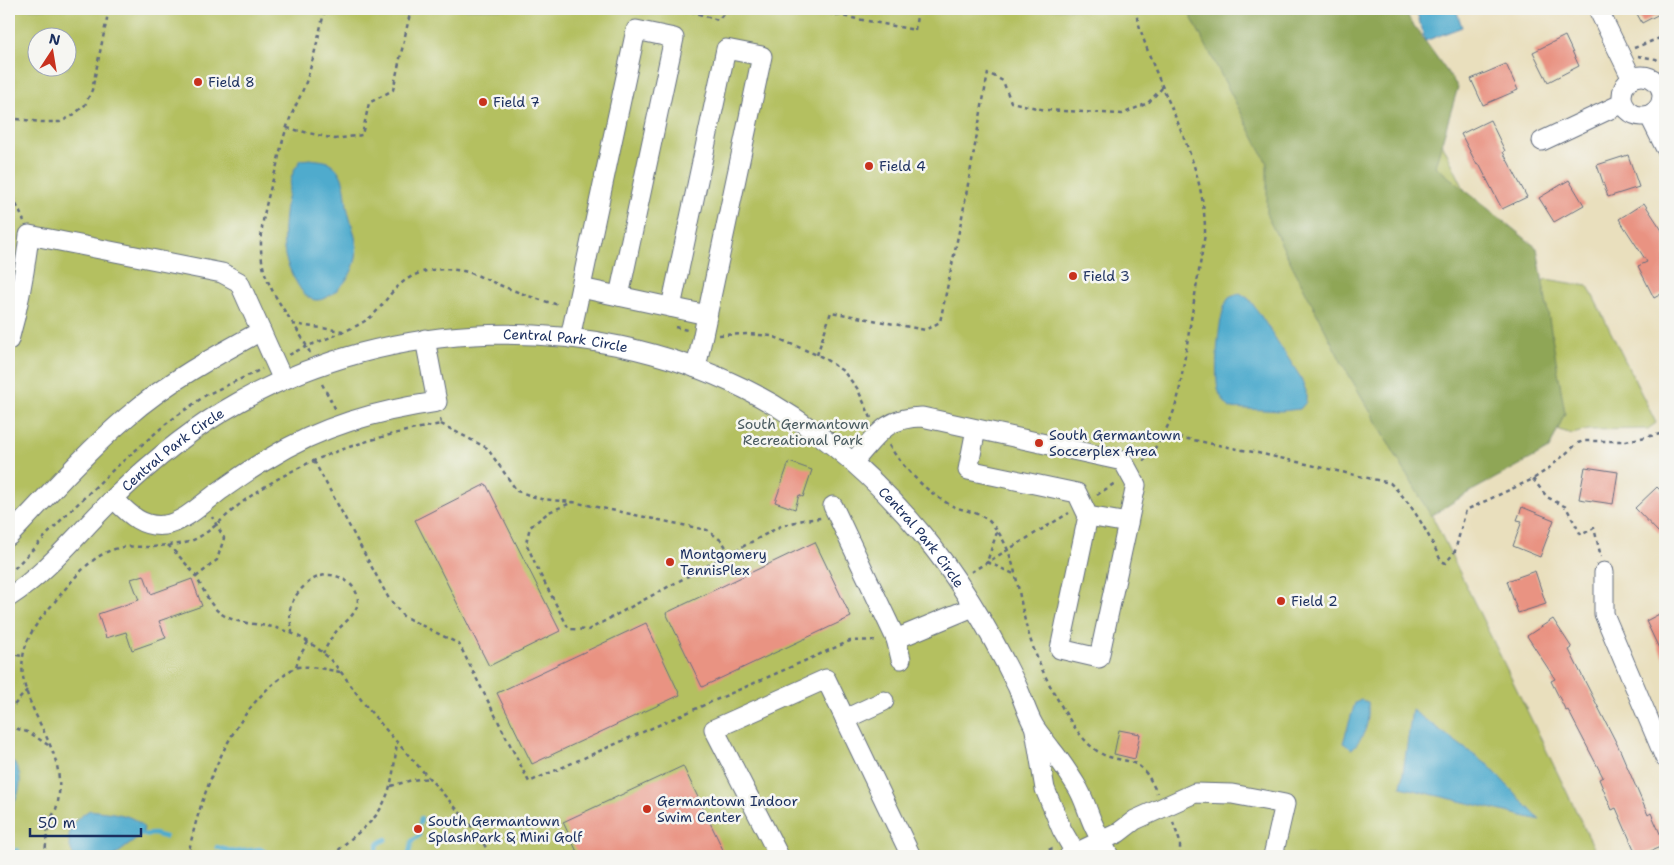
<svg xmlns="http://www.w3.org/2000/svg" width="1674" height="865" viewBox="0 0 1674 865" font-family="'Shantell Sans',sans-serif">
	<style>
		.green { fill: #b4c061; stroke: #687860; fill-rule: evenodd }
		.forest { fill: #8fa657; stroke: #556a5a }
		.water { fill: #4fabcd; stroke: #356d96 }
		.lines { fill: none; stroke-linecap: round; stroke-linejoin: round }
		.stream { stroke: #4fabcd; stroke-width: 4.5 }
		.building { fill: #e99382 }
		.minor-casing { stroke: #636d7f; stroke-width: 21 }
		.path { stroke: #636d7f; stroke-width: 2.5; stroke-dasharray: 4 4; stroke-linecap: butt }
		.minor { stroke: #fff; stroke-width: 19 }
		.poi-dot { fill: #c8321e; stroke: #f6f6f2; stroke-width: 2 }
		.labels { text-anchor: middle; stroke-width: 5; stroke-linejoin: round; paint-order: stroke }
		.poi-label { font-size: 14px; fill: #1b2f5e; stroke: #f6f6f2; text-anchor: start }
		.street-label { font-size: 14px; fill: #1b2f5e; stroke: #f6f6f2 }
		.park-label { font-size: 14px; fill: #495a5f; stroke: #f6f6f2 }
	</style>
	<rect width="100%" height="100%" fill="#f6f6f2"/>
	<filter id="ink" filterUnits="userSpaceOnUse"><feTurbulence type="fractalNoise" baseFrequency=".02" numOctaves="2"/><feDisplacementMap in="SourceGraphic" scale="10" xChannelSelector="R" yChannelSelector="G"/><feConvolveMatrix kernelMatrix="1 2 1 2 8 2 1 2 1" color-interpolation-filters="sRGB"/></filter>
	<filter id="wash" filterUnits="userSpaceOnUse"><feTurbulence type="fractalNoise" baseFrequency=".0096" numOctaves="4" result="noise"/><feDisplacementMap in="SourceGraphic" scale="20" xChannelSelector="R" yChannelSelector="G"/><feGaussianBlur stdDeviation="1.12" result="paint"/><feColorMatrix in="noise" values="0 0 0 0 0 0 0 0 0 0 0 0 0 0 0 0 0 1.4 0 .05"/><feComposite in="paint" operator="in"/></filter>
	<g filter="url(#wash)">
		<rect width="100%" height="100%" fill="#e9dfbd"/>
		<path class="green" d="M9 9H1386L1414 85 1510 284 1360 368 1598 856H9ZM38 38H68V68H38Z
			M1546 279 1588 286 1656 423 1648 429 1588 430 1572 434 1537 423 1521 295Z"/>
		<path class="forest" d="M1187 9H1402L1458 87 1435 166 1537 248 1565 413 1549 449 1466 494 1431 516 1342 363 1267 216V163Z"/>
		<path class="water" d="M1416 9H1456L1462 27 1425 41Z
			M310 159C315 160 323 160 328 162 345 171 345 190 347 206 350 224 359 239 356 258 353 272 347 281 337 290 313 311 303 296 292 274 288 265 285 259 284 249 282 230 287 187 294 170 296 167 299 163 301 160Z
			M1240 293 1249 299 1259 313 1301 378 1306 391V402L1300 409 1281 411 1230 408C1225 403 1220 397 1218 389 1214 374 1218 309 1229 298 1232 296 1237 295 1240 293Z
			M1361 700 1368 702C1369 723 1367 733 1352 749L1343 743 1355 703Z
			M1412 710 1488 765 1540 820 1401 787Z
			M9 758C28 774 19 795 9 814Z
			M90 810C108 813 132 812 144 828L142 835 114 856H74C63 836 70 821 90 810Z"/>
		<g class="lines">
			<path class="stream" d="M420 823 421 818
				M137 835 154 834 165 837
				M217 847 234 852 260 849 272 856
				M377 848 378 844 386 839
				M9 851 18 850
				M375 856 376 853
				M408 856 412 841 419 836V828"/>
		</g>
		<g id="blocks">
			<path class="building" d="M1642 9H1665V11L1642 23 1636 12Z
				M1565 36 1579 66 1548 82 1533 52Z
				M1506 64 1518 90 1483 105 1471 79Z
				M1490 120 1505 151 1503 152 1527 197 1502 209 1479 164 1477 165 1461 134Z
				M1628 155 1639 187 1608 197 1597 165Z
				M1569 180 1584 205 1554 222 1539 198Z
				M1644 203 1665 235V292L1654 298 1638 266 1647 262 1619 219Z
				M789 462 812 470 803 497 799 495 795 509 775 502Z
				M1585 467 1618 472 1613 504 1579 499Z
				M486 484 560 631 489 666 415 520Z
				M1657 487 1665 495V527L1659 533 1635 508Z
				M1522 507 1554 520 1540 557 1513 546 1522 521 1517 520Z
				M815 542 851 617 702 687 666 613Z
				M1535 571 1546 604 1518 613 1507 581Z
				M144 575 151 594 192 579 202 606 159 621 166 638 132 650 126 632 106 638 98 614 139 600 131 579Z
				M1665 611V661L1646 621Z
				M1553 619 1572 648 1569 650 1620 750 1648 815 1651 813 1665 845 1639 856H1637L1616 808 1612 810 1599 779 1603 777 1568 710 1566 711 1551 681 1555 679 1527 636Z
				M646 623 680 695 532 764 497 693Z
				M1119 730 1140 734 1135 759 1114 754Z
				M683 766 726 856H579L563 822Z"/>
		</g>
	</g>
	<g filter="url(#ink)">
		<use href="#blocks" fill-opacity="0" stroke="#636d7f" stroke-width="1"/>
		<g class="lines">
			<defs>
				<g id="minor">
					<path d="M1598 9 1632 79"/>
					<circle cx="1642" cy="96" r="20"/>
					<path d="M1649 115 1665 147"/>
					<path d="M1542 141 1623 103"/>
					<path d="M581 288 707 315"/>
					<path d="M671 307 726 49 762 56 696 368"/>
					<path d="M570 338 636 30 674 38 619 296"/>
					<path d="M9 340C19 305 25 271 29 235L222 273 239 282 283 380"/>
					<path d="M853 462C876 437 885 417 922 417L1123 461 1136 485 1128 523 1088 516 1077 493 968 470 976 429"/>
					<path d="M114 499C129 514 142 528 165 525 184 522 202 504 217 493 234 481 250 469 268 459 321 426 376 411 437 402L425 339"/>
					<path d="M833 506 896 639 973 607"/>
					<path d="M1088 516 1060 649 1099 658 1128 523"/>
					<path d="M9 536C47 496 85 453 127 417 167 382 215 356 261 331"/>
					<path d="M1604 572V614L1665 758"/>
					<path id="s1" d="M9 597C49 571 80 531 114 498 152 461 192 428 239 402 391 317 588 311 745 389 813 423 873 475 922 534 960 579 991 633 1017 686 1023 699 1027 714 1034 726 1039 734 1046 742 1051 749 1060 760 1068 772 1076 785 1084 797 1087 811 1093 824 1098 835 1104 846 1109 856"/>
					<path d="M896 639 901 659"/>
					<path d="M845 719 884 701"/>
					<path d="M1035 730 1045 789 1062 830 1077 856"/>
					<path d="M779 856 714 729 826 679 911 856"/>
					<path d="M1069 856 1118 833 1135 820 1195 793 1232 794 1285 804 1273 856"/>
				</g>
			</defs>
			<use href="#minor" class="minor-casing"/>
			<path class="path" d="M683 9 718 20 728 9
				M805 9 915 30 918 9
				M1135 9C1152 85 1206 154 1205 234L1179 393C1173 418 1161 446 1141 463
				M1634 48 1665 36
				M1638 56 1656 59 1665 65
				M9 118 41 122H60L72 116 85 105 92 90 109 9
				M287 128 335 139 362 135 369 103 393 90 411 9
				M9 173 16 204 24 221
				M292 324 343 331
				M675 327 687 330
				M719 335 748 334 772 336 822 357 843 371 857 388 871 418
				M310 353C297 324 273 301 264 270 255 235 268 198 277 165 280 150 284 135 289 121 294 108 301 96 306 82 314 58 319 33 325 9
				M289 355C313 342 342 335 365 321 375 315 382 305 389 296 409 271 432 266 463 271 477 274 489 281 502 286 520 293 541 301 560 305
				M817 355 831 312 925 330 940 322 963 212 988 73 1003 81 1011 102 1045 110 1122 114 1148 103 1163 87
				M322 384 336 410
				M441 424 487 448 517 491 541 499 572 502
				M1163 434 1258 453 1390 483C1413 504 1428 533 1441 561L1446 563 1455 551 1466 510 1533 479 1548 469 1578 443 1584 441H1626L1665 433
				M889 445C902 467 931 497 955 507 966 511 981 513 990 522 1018 551 1017 596 1028 632 1034 652 1043 673 1053 691 1064 711 1081 743 1102 754 1111 759 1122 759 1131 762 1145 766 1151 781 1157 793
				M314 461 388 597 403 616 459 644 529 782 850 641 879 640
				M1533 479 1547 497 1566 507 1581 535 1594 528 1601 557
				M1097 495 1115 483
				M997 532 987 562 1014 574
				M168 545C176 553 184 561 191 570 204 585 207 608 227 617 239 623 255 624 268 626 288 630 307 639 322 652 342 669 354 692 370 711 402 749 436 785 468 822L482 841 491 856
				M730 554 722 541 707 530 573 502 549 512 530 527 526 543 540 574 569 629 588 630 781 526 803 520 821 518
				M971 572 1069 513
				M9 574 64 517 114 469 167 423 206 395 262 369
				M196 577 217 560 224 538 212 517
				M292 634C292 623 287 614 292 603 298 589 314 574 330 575 345 576 362 590 357 606 353 618 342 624 335 633 330 639 327 646 323 653
				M9 654 23 656
				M296 667 299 657 308 642
				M9 711 27 690
				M9 726 30 733 48 745
				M391 786 412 780 430 778
				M1173 822 1180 842V856
				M45 856C46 845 46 833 50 823 51 818 54 813 56 809 60 797 60 784 58 771 52 733 17 698 23 657 27 632 42 617 57 599 75 577 94 551 124 547 132 546 142 547 150 547 157 547 163 545 169 545 176 544 185 544 191 541 213 532 229 511 248 498 305 457 373 436 441 424L440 418
				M188 856C199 797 231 713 282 677 286 674 290 670 295 668 304 664 329 670 340 672
				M333 856C345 842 361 832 373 819 392 797 394 769 397 741
				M1034 856 1053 848"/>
			<use href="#minor" class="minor"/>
		</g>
	</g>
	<g class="poi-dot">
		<circle cx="198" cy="82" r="5"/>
		<circle cx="483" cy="102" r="5"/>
		<circle cx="869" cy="166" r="5"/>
		<circle cx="1073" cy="276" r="5"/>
		<circle cx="1039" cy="443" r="5"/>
		<circle cx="670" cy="562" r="5"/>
		<circle cx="1281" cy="601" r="5"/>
		<circle cx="647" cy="809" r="5"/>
		<circle cx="418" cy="829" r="5"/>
	</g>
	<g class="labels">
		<g class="poi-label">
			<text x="208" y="87">Field 8</text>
			<text x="493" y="107">Field 7</text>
			<text x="879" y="171">Field 4</text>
			<text x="1083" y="281">Field 3</text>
			<text x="1049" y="440">South Germantown<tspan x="1049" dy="16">Soccerplex Area</tspan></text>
			<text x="680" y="559">Montgomery<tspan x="680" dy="16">TennisPlex</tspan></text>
			<text x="1291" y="606">Field 2</text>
			<text x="657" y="806">Germantown Indoor<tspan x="657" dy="16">Swim Center</tspan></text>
			<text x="428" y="826">South Germantown<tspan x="428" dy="16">SplashPark &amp; Mini Golf</tspan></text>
		</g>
		<g class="street-label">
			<text dy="5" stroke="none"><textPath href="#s1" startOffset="641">Central Park Circle</textPath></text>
			<text dy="5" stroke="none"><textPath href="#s1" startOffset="221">Central Park Circle</textPath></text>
			<text dy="5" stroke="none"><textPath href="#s1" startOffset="1061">Central Park Circle</textPath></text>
		</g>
		<g class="park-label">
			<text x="803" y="429">South Germantown<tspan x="803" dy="16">Recreational Park</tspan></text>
		</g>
	</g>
	<rect width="1674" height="865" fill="none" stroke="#f6f6f2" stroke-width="30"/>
	<g transform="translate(52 52) rotate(12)"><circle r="24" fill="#f6f6f2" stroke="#9ea6b7"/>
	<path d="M0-4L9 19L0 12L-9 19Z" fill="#c8321e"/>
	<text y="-8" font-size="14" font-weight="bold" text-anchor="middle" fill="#1b2f5e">N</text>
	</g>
	<path d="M30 828v8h111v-8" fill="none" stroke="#1b2f5e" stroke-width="2.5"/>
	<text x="38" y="828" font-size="15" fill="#1b2f5e" stroke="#f6f6f2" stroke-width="4" paint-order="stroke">50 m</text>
</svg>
